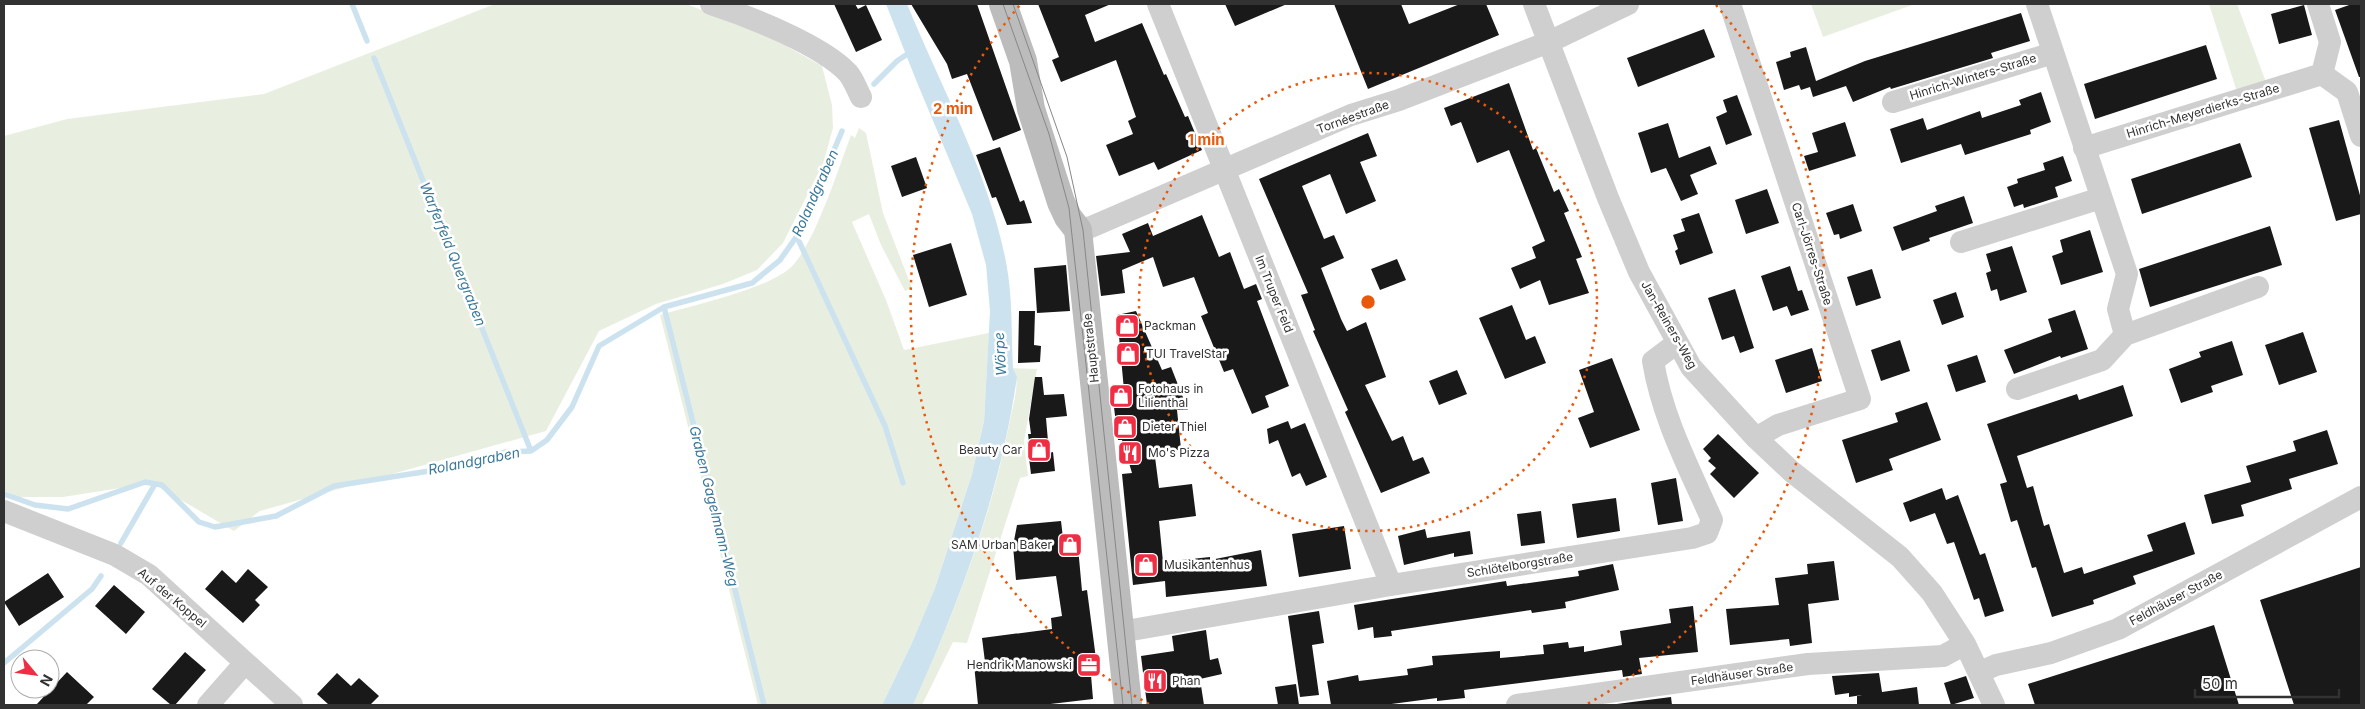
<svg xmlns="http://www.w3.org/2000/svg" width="2365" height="709" viewBox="0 0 2365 709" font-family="Inter,sans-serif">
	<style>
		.green { fill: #e9efe0 }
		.water { fill: #cce3ef }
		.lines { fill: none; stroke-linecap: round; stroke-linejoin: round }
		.stream { stroke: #cce3ef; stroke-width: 5.5 }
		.building { fill: #191919 }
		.street { stroke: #cfcfcf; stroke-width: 22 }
		.secondary { stroke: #bcbcbc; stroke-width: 28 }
		.tram { stroke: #878787; stroke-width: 1 }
		.ring { fill: none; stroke: #e8590c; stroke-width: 2.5; stroke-dasharray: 2.5 5 }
		.labels { text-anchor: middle; stroke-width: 5; stroke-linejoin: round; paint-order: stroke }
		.street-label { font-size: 12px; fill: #323232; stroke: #fff }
		.poi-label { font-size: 12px; fill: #323232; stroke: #fff; text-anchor: start }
		.water-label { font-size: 14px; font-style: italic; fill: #3a799a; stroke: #fff }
		.centre { fill: #e8590c; stroke: #fff; stroke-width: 2.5 }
		.ring-label { font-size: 15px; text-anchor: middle; font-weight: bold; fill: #e8590c; stroke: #fff; stroke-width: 5; stroke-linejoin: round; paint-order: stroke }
	</style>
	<rect width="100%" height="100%" fill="#fff"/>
	<path class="green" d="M495 4H686L765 34 822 66 832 105 833 128 823 164 783 243 757 270 723 284 656 304 599 331 546 431 260 511 234 531 152 483 63 497H18L4 491V136L67 119 264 94Z
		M1811 4H1915L1823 37Z
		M2209 4H2237L2266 82 2237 92Z
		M859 128 866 133 883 213 912 288 905 291 881 245 869 214 852 222 886 300 904 350 989 333 984 421 972 474 935 588 911 645 882 705H758L660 315C694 305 763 290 789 269 813 249 839 167 851 135L855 138Z
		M1013 368 1037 369 1024 441 1028 476 1020 478 967 643 953 642 922 705H913C954 613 991 520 1010 420 1013 405 1021 381 1013 368Z"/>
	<path class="water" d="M886 4H907C941 87 989 173 1006 262 1013 297 1011 333 1013 368L1017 377C1000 494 961 598 913 705H882L911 645 935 588 972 474 984 421 990 311 986 265 972 214 916 80Z"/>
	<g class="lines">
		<path class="stream" d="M352 4 367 41
			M374 58 531 451
			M874 84 897 61 912 51
			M797 237 885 426 903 483
			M664 307 764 705
			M4 494 35 505 68 509 145 482 162 485 199 522 215 527 276 516 334 486 442 469 506 452 531 451 547 440 572 407 599 346 664 307 752 283 780 260 799 233 842 131
			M121 543 155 484
			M4 663 92 589 101 576"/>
	</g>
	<path class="building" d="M834 4H855L858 9 866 5 882 40 856 52Z
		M911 4H977L1021 130 993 141 967 74 952 79 947 64Z
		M1038 4H1111L1085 15 1095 42 1142 23 1164 75 1166 74 1185 117 1188 116 1202 150 1158 170 1154 162 1119 176 1106 145 1133 134 1128 121 1136 117 1116 60 1061 82 1052 60 1059 57Z
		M1225 4H1287L1235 26Z
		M1334 4H1401L1409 24 1460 4H1486L1499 35 1368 89Z
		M2352 4H2361V77H2359L2335 10Z
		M2304 5 2312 35 2279 44 2271 14Z
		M2021 13 2030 41 1991 53 1993 58 1891 89 1890 87 1853 102 1846 86 1813 97 1810 87 1801 90 1799 85 1784 90 1776 62 1791 57 1790 52 1806 47 1816 81 1865 61Z
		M1704 29 1715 57 1638 87 1627 58Z
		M2206 45 2217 79 2095 119 2084 84Z
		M1509 83 1533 150 1536 148 1554 192 1559 189 1569 211 1564 213 1582 257 1576 259 1589 293 1549 305 1540 280 1520 289 1511 268 1536 258 1532 247 1545 241 1509 150 1477 163 1461 122 1451 126 1444 108Z
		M2041 92 2051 122 2030 130 2031 134 1965 155 1961 144 1901 163 1890 129 1923 118 1927 130 1980 111 1982 118 2021 105 2019 100Z
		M1737 95 1752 135 1726 145 1716 117 1727 112 1723 100Z
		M2339 120 2361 199V214L2336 221 2309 128Z
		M1845 122 1856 156 1809 171 1804 156 1818 152 1812 133Z
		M1668 123 1679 158 1710 146 1717 164 1690 175 1698 194 1681 201 1666 168 1651 173 1638 133Z
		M1368 133 1377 156 1360 162 1376 201 1346 214 1330 174 1302 186 1324 239 1334 235 1344 258 1321 268 1341 319 1347 331 1366 322 1386 377 1365 385 1392 441 1403 436 1413 461 1423 457 1430 473 1381 493 1345 412 1348 410 1313 331 1315 330 1301 295 1308 293 1259 179Z
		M2240 143 2252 177 2142 214 2131 179Z
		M1000 147 1020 202 1024 200 1032 223 1007 225 996 197 992 198 976 155Z
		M2063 156 2072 181 2055 187 2058 197 2024 208 2023 204 2014 207 2007 187 2018 183 2017 179 2045 170 2043 163Z
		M916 157 927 188 902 197 891 166Z
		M1767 189 1779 223 1746 234 1735 200Z
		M1964 196 1973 223 1929 238 1930 241 1902 251 1893 227 1937 211 1935 206Z
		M1853 204 1862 231 1840 239 1839 234 1834 235 1826 213Z
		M1699 213 1713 253 1680 265 1675 251 1678 249 1673 235 1685 231 1681 219Z
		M1202 215 1219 257 1230 252 1244 289 1256 284 1262 299 1257 301 1289 386 1265 396 1269 407 1252 414 1233 369 1224 372 1208 333 1201 316 1208 313 1194 277 1163 287 1153 257 1122 270 1125 293 1101 296 1096 256 1130 252 1122 234 1148 223 1153 236Z
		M2270 226 2282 265 2150 307 2139 269Z
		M2090 230 2103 272 2061 285 2052 256 2063 252 2060 240Z
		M951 243 967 295 929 307 913 255Z
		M2012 246 2027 292 2000 301 1997 289 1991 291 1986 273 1991 271 1986 254Z
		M1397 259 1406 280 1380 290 1371 269Z
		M1066 265 1070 311 1037 313 1034 268Z
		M1790 266 1798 291 1802 290 1809 310 1791 316 1787 306 1773 311 1761 276Z
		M1872 269 1881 298 1856 306 1847 277Z
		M1735 289 1754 348 1740 353 1734 336 1722 340 1708 298Z
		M1956 292 1964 317 1942 325 1933 300Z
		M1512 305 1526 340 1535 336 1546 363 1505 379 1479 318Z
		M2075 310 2088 349 2061 358 2060 356 2014 374 2004 350 2052 332 2048 319Z
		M1019 311H1035L1034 345 1041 346 1040 362 1018 363Z
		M1136 311 1162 370 1171 367 1188 410H1177L1181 449 1155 457 1159 488 1192 484 1196 516 1159 521 1163 562 1210 557V560L1261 550 1267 586 1166 597 1165 581 1133 585 1122 474 1132 473 1122 440H1118L1112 391 1124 390 1117 315Z
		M2303 332 2317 372 2279 385 2265 345Z
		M1900 340 1910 371 1881 381 1871 350Z
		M2232 341 2243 375 2211 386 2213 392 2181 403 2169 369 2201 357 2199 352Z
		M1812 348 1822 381 1786 393 1775 360Z
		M1977 355 1986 382 1956 392 1947 365Z
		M1612 358 1640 430 1590 448 1578 418 1594 412 1579 370Z
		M1457 370 1467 394 1439 405 1429 381Z
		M1035 377H1042L1044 395 1064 394 1067 416 1046 418 1049 453 1053 452 1055 471 1031 474 1027 442H1029L1028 434H1031L1029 419Z
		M2123 385 2133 416 2017 456 2027 488 2033 486 2044 526 2049 524 2064 573 2082 567 2084 574 2153 551 2147 535 2185 522 2195 554 2133 576 2136 584 2093 600 2094 604 2052 617 2036 567 2032 568 2017 520 2011 522 2000 484 2007 482 1987 424 2077 394 2079 400Z
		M1927 402 1941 440 1889 459 1893 470 1856 483 1842 440 1898 422 1895 413Z
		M1288 421 1291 429 1305 423 1327 477 1306 486 1300 473 1292 477 1278 440 1269 444 1267 429Z
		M2327 430 2338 464 2289 479 2292 489 2241 505 2244 516 2212 524 2204 495 2251 482 2246 466 2296 451 2293 441Z
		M1718 434 1759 473 1734 498 1710 474 1716 468 1708 461 1711 458 1703 449Z
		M1676 478 1683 521 1658 525 1651 483Z
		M1942 488 1946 500 1958 495 1980 555 1985 553 2004 611 1985 617 1979 598 1974 600 1954 542 1947 544 1935 513 1910 522 1903 503Z
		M1616 498 1620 531 1577 538 1572 504Z
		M1541 511 1545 543 1521 546 1517 514Z
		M1061 521 1063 538 1077 536 1082 591 1087 590 1098 674 1091 675 1093 699 1042 705H978L974 664 985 662 982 638 1052 629 1051 618 1062 616 1056 576 1016 580 1013 546 1017 525Z
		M1344 526 1351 569 1299 577 1292 534Z
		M1425 529 1427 538 1470 531 1473 554 1454 557V553L1404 565 1398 536Z
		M1834 561 1839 600 1808 604 1812 643 1790 646 1789 639 1730 645 1726 609 1779 605 1775 578 1808 574 1807 564Z
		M1613 564 1619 590 1565 602 1566 608 1532 613 1531 610 1391 631 1392 636 1374 638 1373 627 1358 630 1354 605 1506 581 1507 586 1579 576 1578 571Z
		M2361 567V705H2294L2260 600Z
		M248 569 268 587 255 600 260 605 243 623 205 589 222 570 236 583Z
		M48 573 64 597 19 626 4 602Z
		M114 585 145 612 126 634 95 606Z
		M1693 606 1698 652 1639 658 1642 674 1623 677 1622 670 1464 690 1465 698 1437 701V698L1384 705H1331L1327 681 1358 675 1359 681 1408 675 1407 669 1433 665 1432 656 1500 651V658L1544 654 1543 645 1568 642 1569 648 1584 646V652L1622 645 1620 631 1671 623 1669 609Z
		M1319 611 1324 643 1312 645 1319 695 1300 697 1288 616Z
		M2214 625 2239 705H2035L2028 684Z
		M1206 630 1210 660 1218 658 1222 674 1200 679 1204 705H1147L1141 656 1174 651 1172 636Z
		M185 652 206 670 175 705H171L152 689Z
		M67 672 94 697 86 705H36Z
		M337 673 351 686 359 678 379 696 370 705H329L317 694Z
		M1879 673 1882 692 1917 687 1919 705H1857V696L1862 695 1849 697V693L1835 695 1832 676Z
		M1966 676 1974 698 1951 705 1944 683Z
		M1296 684 1299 705H1278L1275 687Z
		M1671 697 1672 705H1609Z"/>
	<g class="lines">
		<path class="street" d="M711 4C748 16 822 45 848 73 854 80 857 90 861 97
			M1158 4 1391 585
			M1534 4 1608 198 1639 272 1691 367 1756 438 1791 471 1900 557 1932 593 1965 644 1994 705
			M1730 4 1860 399 1778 425 1756 438
			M2037 4 2127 274 2118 309 2125 335
			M2318 4 2330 42 2322 74 2347 92 2361 136
			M1893 102 2053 53
			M2084 148 2322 74
			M1078 230 1091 227 1351 115 1399 100 1549 42 1628 4
			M1961 242 2101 198
			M2017 389 2102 360 2125 335 2258 287
			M4 511 115 555 149 575 292 705
			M1120 632 1391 585 1692 538 1707 533 1712 520C1689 468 1662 417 1653 361L1677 343
			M1980 672 1996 665 2051 653 2118 629 2361 497
			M208 705 245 663
			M1517 705 1808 664 1943 656 1965 644"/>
		<path class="secondary" d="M1003 4 1023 61 1031 109 1061 202 1068 217 1078 230 1128 705"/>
		<path class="tram" d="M1003 4 1049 134 1069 208 1123 705
			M1013 4 1067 157 1083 230 1132 705"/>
	</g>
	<g class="ring">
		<circle cx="1368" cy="302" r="229"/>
		<path d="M1149 704A458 458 0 0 1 1020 5M1716 5A458 458 0 0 1 1587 704"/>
	</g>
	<defs>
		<symbol id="shop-square" viewBox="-11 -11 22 22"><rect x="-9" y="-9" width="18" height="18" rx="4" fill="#ef2e44" stroke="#fff"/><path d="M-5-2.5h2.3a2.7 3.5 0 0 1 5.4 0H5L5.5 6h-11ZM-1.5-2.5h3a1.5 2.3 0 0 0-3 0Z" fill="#fff"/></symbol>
		<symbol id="restaurant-square" viewBox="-11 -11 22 22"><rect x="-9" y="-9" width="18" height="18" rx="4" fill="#ef2e44" stroke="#fff"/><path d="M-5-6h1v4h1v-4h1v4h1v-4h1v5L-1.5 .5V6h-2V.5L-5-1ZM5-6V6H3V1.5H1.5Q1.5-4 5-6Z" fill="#fff"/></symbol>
		<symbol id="office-square" viewBox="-11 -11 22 22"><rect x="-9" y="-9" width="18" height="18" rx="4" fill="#ef2e44" stroke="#fff"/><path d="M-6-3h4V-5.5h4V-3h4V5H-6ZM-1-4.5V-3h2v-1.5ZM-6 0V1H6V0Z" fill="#fff"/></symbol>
	</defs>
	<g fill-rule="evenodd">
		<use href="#shop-square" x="1113" y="312" width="28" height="28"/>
		<use href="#shop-square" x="1114" y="340" width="28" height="28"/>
		<use href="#shop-square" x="1107" y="382" width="28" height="28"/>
		<use href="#shop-square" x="1111" y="413" width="28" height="28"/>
		<use href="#shop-square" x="1025" y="436" width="28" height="28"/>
		<use href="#restaurant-square" x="1116" y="439" width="28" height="28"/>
		<use href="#shop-square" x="1056" y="531" width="28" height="28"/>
		<use href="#shop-square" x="1132" y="551" width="28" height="28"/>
		<use href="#office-square" x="1075" y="651" width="28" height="28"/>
		<use href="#restaurant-square" x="1141" y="667" width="28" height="28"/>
	</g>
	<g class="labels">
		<g class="street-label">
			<text transform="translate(1973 77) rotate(-17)" y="4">Hinrich-Winters-Straße</text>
			<text transform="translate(2203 111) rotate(-17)" y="4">Hinrich-Meyerdierks-Straße</text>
			<text transform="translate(1353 117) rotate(-20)" y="4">Tornéestraße</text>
			<text transform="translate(1812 254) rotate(72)" y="4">Carl-Jörres-Straße</text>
			<text transform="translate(1274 294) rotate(68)" y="4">Im Truper Feld</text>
			<text transform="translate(1669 325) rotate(60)" y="4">Jan-Reiners-Weg</text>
			<text transform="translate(1091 348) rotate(-96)" y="4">Hauptstraße</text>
			<text transform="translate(1520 565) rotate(-9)" y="4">Schlötelborgstraße</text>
			<text transform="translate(172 598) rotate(40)" y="4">Auf der Koppel</text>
			<text transform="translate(2176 598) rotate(-28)" y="4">Feldhäuser Straße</text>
			<text transform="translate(1742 674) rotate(-8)" y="4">Feldhäuser Straße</text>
		</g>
		<g class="poi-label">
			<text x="1144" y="330">Packman</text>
			<text x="1146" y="358">TUI TravelStar</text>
			<text x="1138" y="393">Fotohaus in<tspan x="1138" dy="14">Lilienthal</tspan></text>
			<text x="1142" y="431">Dieter Thiel</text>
			<text x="1022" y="454" text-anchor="end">Beauty Car</text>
			<text x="1148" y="457">Mo's Pizza</text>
			<text x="1052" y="549" text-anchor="end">SAM Urban Baker</text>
			<text x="1164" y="569">Musikantenhus</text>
			<text x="1072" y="669" text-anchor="end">Hendrik Manowski</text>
			<text x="1172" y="685">Phan</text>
		</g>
		<g class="water-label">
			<text transform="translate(815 193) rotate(-66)" y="5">Rolandgraben</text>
			<text transform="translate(453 254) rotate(68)" y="5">Warferfeld Quergraben</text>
			<text transform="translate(1000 354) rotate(-93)" y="5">Wörpe</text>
			<text transform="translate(474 461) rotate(-11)" y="5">Rolandgraben</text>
			<text transform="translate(714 506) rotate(76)" y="5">Graben Gagelmann-Weg</text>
		</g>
	</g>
	<circle cx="1368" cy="302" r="8" class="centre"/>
	<g class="ring-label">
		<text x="953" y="114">2 min</text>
		<text x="1206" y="145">1 min</text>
	</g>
	<rect width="2365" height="709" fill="none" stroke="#323232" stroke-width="10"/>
	<g transform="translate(35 674) rotate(119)"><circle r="24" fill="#ffffff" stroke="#adadad"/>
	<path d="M0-4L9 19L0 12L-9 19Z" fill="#ef2e44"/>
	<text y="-8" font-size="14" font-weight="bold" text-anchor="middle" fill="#323232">N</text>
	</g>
	<path d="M2195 689v8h144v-8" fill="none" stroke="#323232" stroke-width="2.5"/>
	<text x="2202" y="689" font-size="15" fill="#323232" stroke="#ffffff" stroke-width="4" paint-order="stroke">50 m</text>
</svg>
